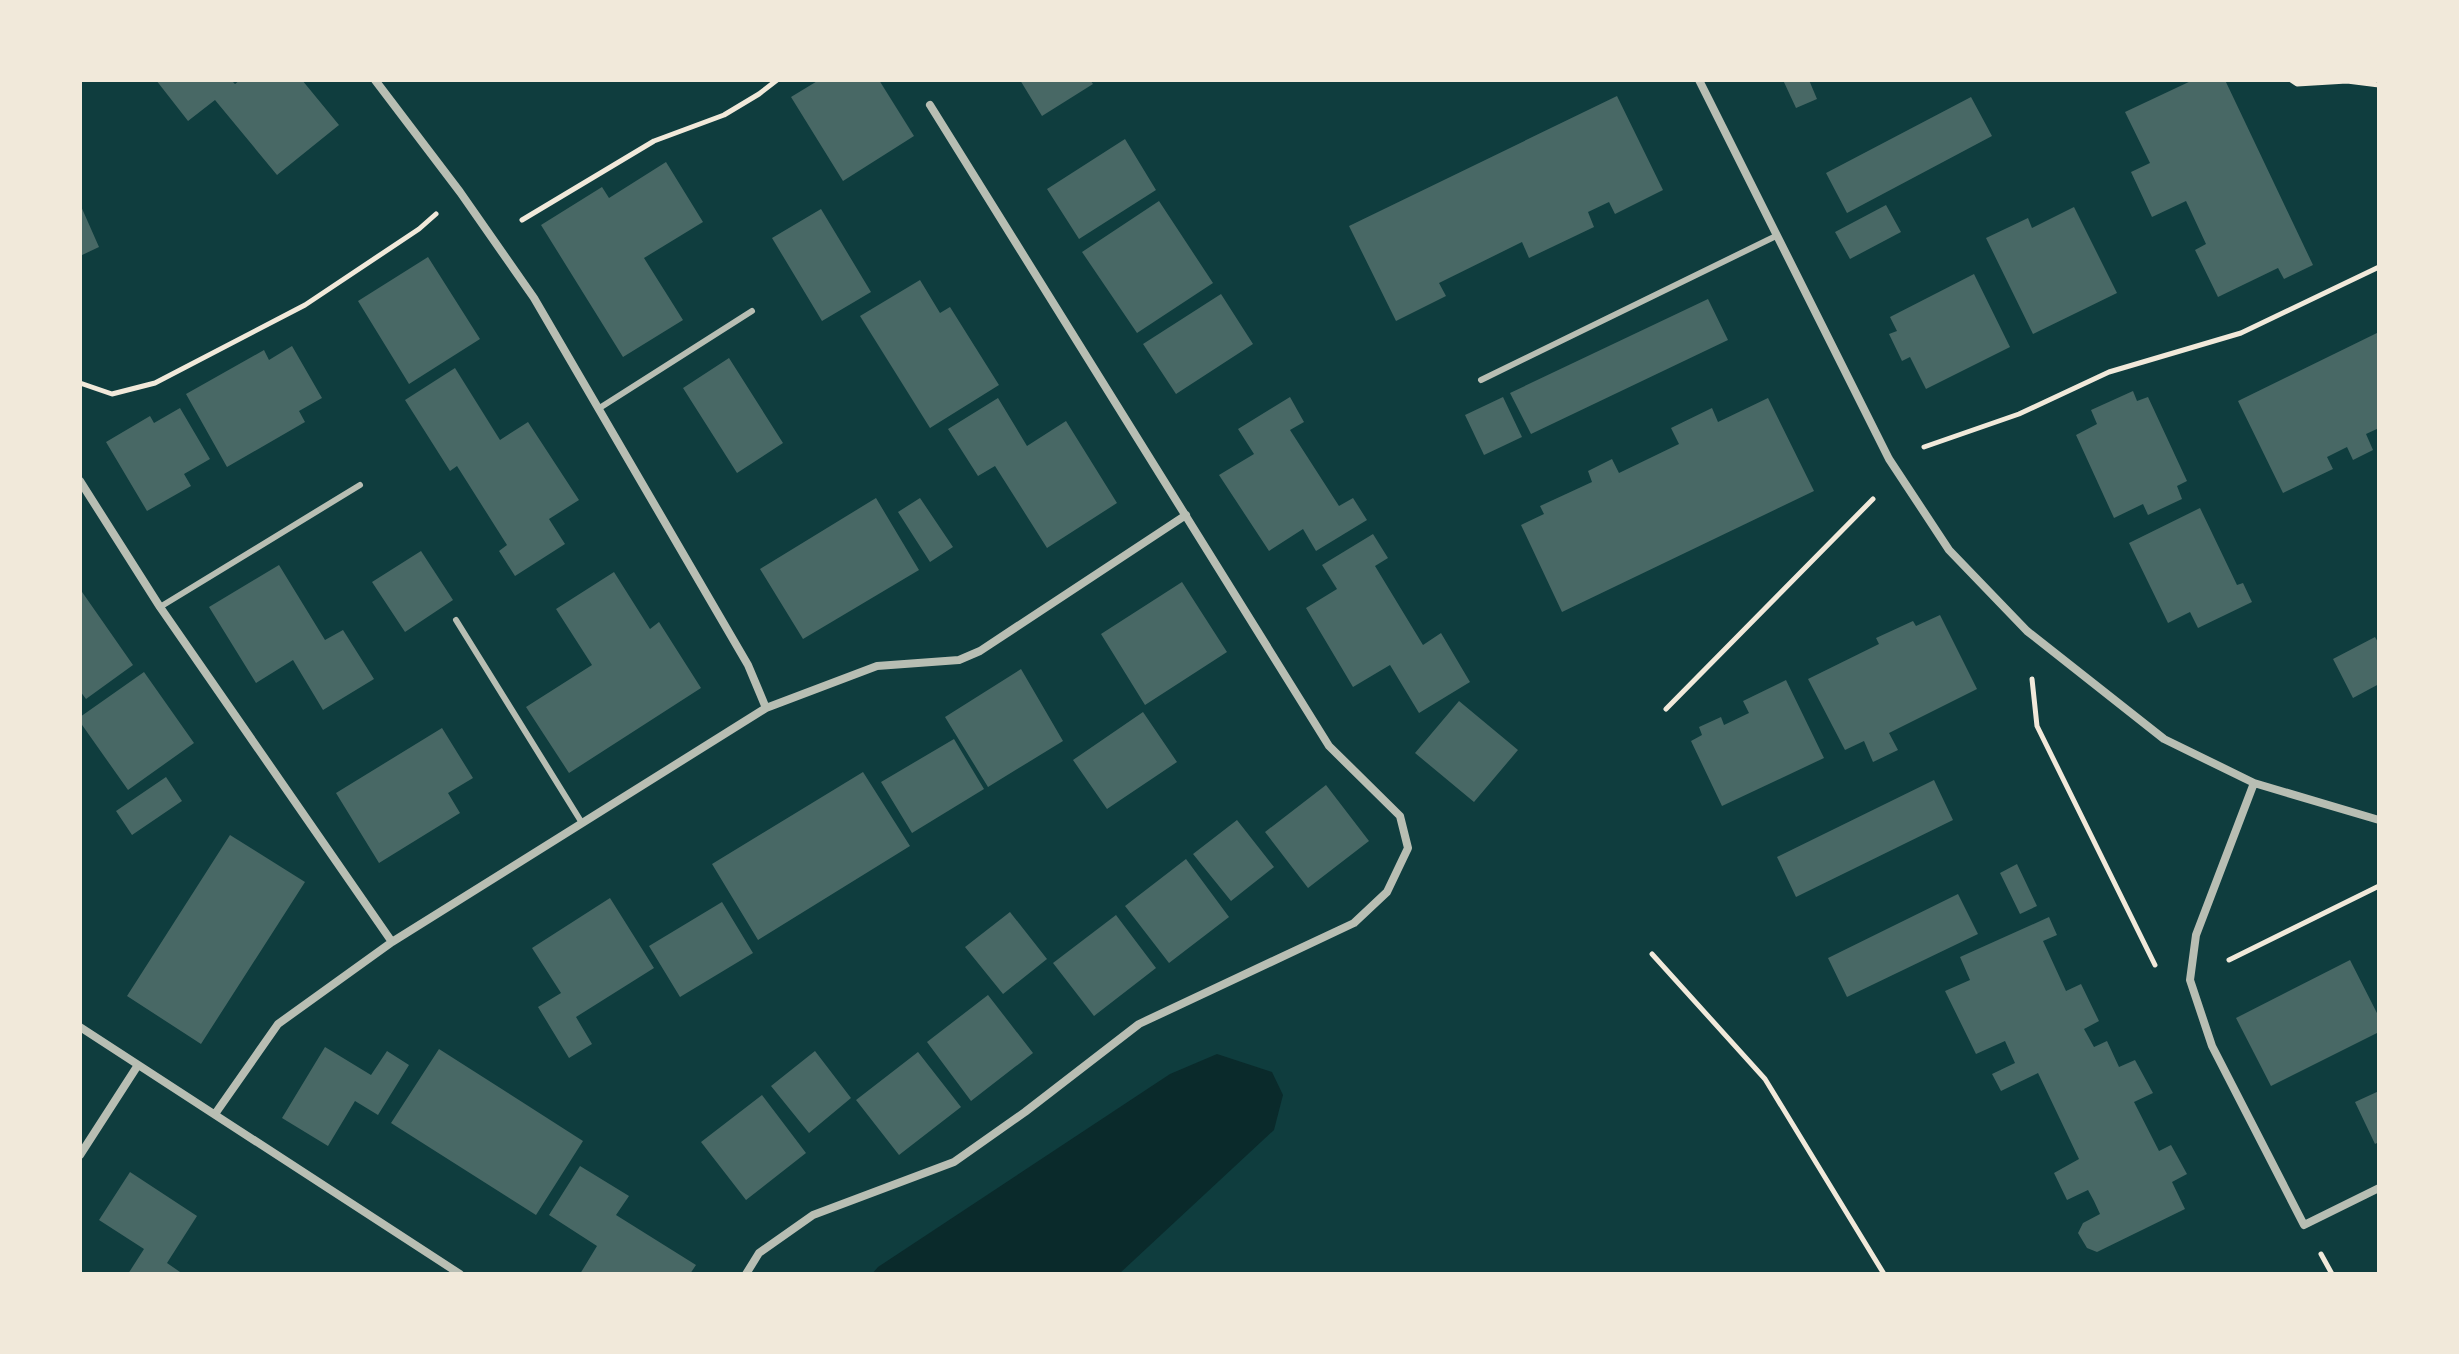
<svg xmlns="http://www.w3.org/2000/svg" width="2459" height="1354" viewBox="0 0 2459 1354" font-family="'Open Sans',sans-serif">
	<style>
		.water { fill: #0a2a2b }
		.building { fill: #486865 }
		.lines { fill: none; stroke-linecap: round; stroke-linejoin: round }
		.path { stroke: #f1e9da; stroke-width: 5 }
		.service { stroke: #b8beb3; stroke-width: 6 }
		.minor { stroke: #b8beb3; stroke-width: 8 }
	</style>
	<rect width="100%" height="100%" fill="#0f3d3e"/>
	<path class="water" d="M1217 1054 1272 1072 1283 1095 1274 1130 1119 1274H872L878 1267 1170 1074Z"/>
	<path class="building" d="M156 80H231L235 84 240 80H302L339 125 277 175 215 100 188 121Z
		M819 80H879L914 136 843 181 791 97Z
		M1020 80H1090L1093 84 1042 116Z
		M1783 80H1809L1817 99 1796 108Z
		M2193 80H2225L2313 265 2284 279 2278 268 2218 297 2195 250 2206 244 2186 201 2152 217 2131 172 2150 163 2125 112Z
		M1617 96 1663 190 1615 214 1609 202 1588 212 1594 227 1529 258 1522 242 1439 283 1446 296 1396 321 1349 226Z
		M1971 97 1992 136 1847 213 1826 173Z
		M1125 139 1156 190 1079 239 1047 189Z
		M666 162 703 222 644 258 683 320 623 357 541 225 602 187 609 198Z
		M1159 201 1213 283 1137 333 1082 252Z
		M80 204 99 247 80 256Z
		M1886 205 1901 232 1850 259 1835 232Z
		M2074 207 2117 293 2033 334 1986 238 2028 218 2032 228Z
		M821 209 871 292 822 321 772 238Z
		M428 257 480 339 409 384 358 301Z
		M1974 274 2010 347 1926 389 1910 357 1902 361 1889 334 1897 331 1890 317Z
		M920 280 940 313 950 307 999 385 930 428 860 316Z
		M1221 294 1253 344 1176 394 1143 344Z
		M1708 299 1728 340 1531 434 1510 393Z
		M2379 332V428L2366 434 2373 450 2353 460 2347 447 2327 457 2333 469 2283 493 2238 401Z
		M292 346 322 398 299 411 305 422 227 467 186 394 264 350 269 360Z
		M729 358 783 443 737 473 683 388Z
		M455 368 500 440 528 422 579 500 549 519 565 544 515 576 499 551 507 545 457 466 450 471 405 400Z
		M2133 391 2137 401 2148 397 2187 481 2177 486 2182 499 2148 515 2143 504 2114 518 2076 435 2097 424 2091 410Z
		M1290 397 1304 422 1290 430 1339 506 1353 498 1367 520 1316 551 1303 529 1269 551 1219 475 1254 454 1238 429Z
		M1503 397 1522 437 1484 455 1465 415Z
		M998 398 1027 446 1066 421 1117 503 1047 548 995 466 978 476 948 429Z
		M1768 398 1814 491 1562 612 1521 525 1544 514 1540 506 1592 482 1588 471 1612 459 1619 473 1679 444 1671 428 1712 408 1718 422Z
		M180 408 210 459 184 474 191 486 147 511 106 442 150 416 154 423Z
		M876 498 919 570 803 639 760 569Z
		M920 498 953 547 930 562 898 512Z
		M2200 508 2237 585 2243 583 2252 602 2198 628 2190 612 2168 623 2129 543Z
		M1373 534 1388 558 1375 566 1423 645 1441 633 1470 682 1419 713 1390 665 1353 687 1306 608 1337 589 1322 565Z
		M421 551 453 600 405 632 372 582Z
		M279 565 325 640 343 630 374 679 323 710 293 660 256 683 209 607Z
		M614 572 650 629 659 622 701 688 569 773 526 707 592 665 556 609Z
		M1182 582 1227 652 1145 705 1101 634Z
		M80 589 133 665 86 699 80 691Z
		M1940 615 1977 689 1889 733 1898 750 1873 762 1864 741 1845 750 1808 679 1879 644 1876 638 1913 621 1916 626Z
		M2375 637 2379 644V684L2353 698 2333 659Z
		M1021 669 1063 741 988 787 945 717Z
		M144 672 194 743 128 790 80 722V717Z
		M1786 680 1824 758 1722 806 1691 741 1702 735 1699 727 1721 717 1724 725 1749 713 1743 701Z
		M1459 701 1518 750 1474 802 1415 753Z
		M1143 712 1177 762 1107 809 1073 760Z
		M442 728 473 778 448 793 460 813 379 863 336 793Z
		M954 739 984 789 912 833 881 782Z
		M863 772 910 846 758 940 712 864Z
		M166 777 182 801 132 835 116 811Z
		M1934 780 1953 820 1796 897 1777 857Z
		M1326 785 1369 841 1308 888 1265 832Z
		M1237 820 1274 867 1231 901 1193 854Z
		M230 835 305 882 201 1044 127 996Z
		M1186 859 1229 917 1169 963 1125 906Z
		M2017 864 2037 906 2020 914 2000 873Z
		M1958 894 1978 934 1847 997 1828 958Z
		M610 898 654 968 576 1017 592 1044 569 1058 538 1007 561 993 532 948Z
		M722 902 753 953 680 997 649 946Z
		M1010 912 1047 959 1003 994 965 947Z
		M1116 915 1156 968 1094 1016 1053 963Z
		M2049 917 2057 935 2043 941 2066 991 2081 984 2099 1021 2084 1029 2094 1047 2107 1041 2119 1067 2135 1060 2153 1093 2134 1102 2159 1151 2171 1145 2187 1174 2172 1182 2185 1209 2097 1252 2087 1248 2078 1233 2083 1223 2100 1214 2094 1201 2088 1190 2067 1200 2054 1173 2079 1159 2038 1073 2001 1091 1992 1074 2015 1063 2005 1041 1976 1054 1945 991 1970 980 1960 957Z
		M2350 960 2379 1017V1032L2271 1086 2236 1018Z
		M988 995 1033 1053 971 1101 927 1042Z
		M325 1047 371 1075 387 1051 409 1065 378 1115 355 1101 328 1146 282 1118Z
		M439 1049 583 1141 536 1215 391 1123Z
		M815 1051 851 1098 809 1133 771 1086Z
		M918 1052 961 1107 899 1155 856 1100Z
		M2379 1091V1142L2375 1144 2355 1102Z
		M762 1095 806 1153 746 1200 701 1142Z
		M580 1166 629 1196 616 1215 696 1265 690 1274H580L597 1246 549 1215Z
		M130 1172 197 1216 167 1263 183 1274H128L144 1249 99 1220Z"/>
	<g class="lines">
		<path class="path" d="M2291 80 2297 84 2347 81 2379 85
			M522 220 654 141 724 115 759 94 777 80
			M80 383 112 394 155 383 305 305 419 229 436 214
			M1924 447 2019 414 2109 372 2241 333 2379 267
			M2032 679 2037 726 2155 965
			M1666 709 1873 499
			M1652 954 1765 1079 1884 1274
			M2229 960 2379 886
			M2321 1254 2332 1274"/>
		<path class="service" d="M1481 380 1776 236
			M598 409 752 311
			M160 607 360 485
			M456 620 582 823"/>
		<path class="minor" d="M375 80 460 192 534 298 748 665 766 708
			M1699 80 1889 459 1949 550 2027 631 2164 739 2254 783 2379 820
			M80 481 160 607 392 942
			M2254 783 2196 935 2190 980 2212 1046 2304 1225 2379 1188
			M80 1027 460 1274
			M215 1114 278 1024 392 942 766 708 877 666 959 660 980 651 1186 515
			M80 1155 138 1065
			M746 1274 759 1253 813 1215 954 1162 1025 1112 1139 1024 1354 923 1387 892 1408 848 1400 816 1329 746 930 105"/>
	</g>
	<rect width="2459" height="1354" fill="none" stroke="#f1e9da" stroke-width="164"/>
</svg>
